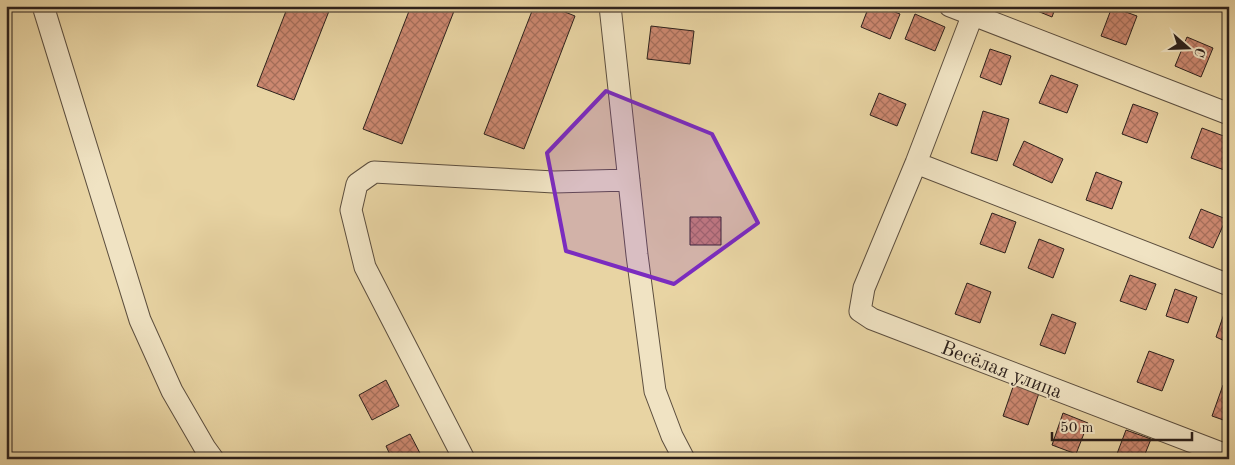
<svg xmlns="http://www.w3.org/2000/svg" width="1235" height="465" viewBox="0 0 1235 465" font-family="'Old Standard TT',serif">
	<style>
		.building { fill: url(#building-cross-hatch); stroke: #2d211c }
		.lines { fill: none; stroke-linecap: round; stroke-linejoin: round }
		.minor-casing { stroke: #5c4e3e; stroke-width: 23 }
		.minor { stroke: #f0e3c3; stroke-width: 21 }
		.marked { fill: #7b2cbf; fill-opacity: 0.2; stroke: #7b2cbf; stroke-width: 4; stroke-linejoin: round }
		.labels { text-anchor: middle; stroke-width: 4; stroke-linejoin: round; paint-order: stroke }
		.street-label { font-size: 20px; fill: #2d211c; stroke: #f0e3c3 }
	</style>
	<defs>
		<pattern id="building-cross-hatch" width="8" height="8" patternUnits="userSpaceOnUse" patternTransform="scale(1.25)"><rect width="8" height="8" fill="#cc8870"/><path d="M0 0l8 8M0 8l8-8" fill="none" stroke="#a66f5b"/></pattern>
	</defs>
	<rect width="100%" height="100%" fill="#e8d4a3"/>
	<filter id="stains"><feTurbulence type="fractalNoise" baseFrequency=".004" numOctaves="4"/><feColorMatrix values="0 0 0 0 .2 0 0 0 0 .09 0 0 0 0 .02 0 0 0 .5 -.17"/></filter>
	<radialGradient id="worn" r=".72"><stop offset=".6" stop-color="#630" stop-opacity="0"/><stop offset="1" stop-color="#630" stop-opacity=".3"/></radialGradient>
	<path class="building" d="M288 6H331L294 100 257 86Z
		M411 6H456L402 144 363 129Z
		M534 6H550L575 16 524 149 484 134Z
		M869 6H880L900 14 890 39 861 27Z
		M1031 6H1056L1052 17 1030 8Z
		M1112 7 1137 16 1126 45 1101 36Z
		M915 14 945 27 935 51 905 39Z
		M651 26 694 31 690 64 647 59Z
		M1187 37 1213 48 1201 77 1175 66Z
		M990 49 1011 56 1001 85 980 77Z
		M1051 75 1078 85 1067 113 1039 103Z
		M879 93 906 104 897 126 870 115Z
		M1133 104 1158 113 1147 143 1122 134Z
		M983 111 1009 119 997 161 971 153Z
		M1202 128 1229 138V166L1227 171 1191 158Z
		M1024 141 1063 159 1052 183 1013 165Z
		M1096 172 1122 182 1112 209 1086 200Z
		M1201 209 1226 219 1213 248 1189 238Z
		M992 213 1016 222 1005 253 980 244Z
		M690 217H721V245H690Z
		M1039 239 1064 249 1053 278 1028 268Z
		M1130 275 1156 284 1146 310 1120 301Z
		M967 283 991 292 980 323 955 314Z
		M1175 289 1197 297 1188 323 1166 316Z
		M1226 308 1229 309V343L1216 337Z
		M1052 314 1076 323 1065 354 1040 345Z
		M1149 351 1174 360 1162 391 1137 382Z
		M386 380 399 406 372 420 359 395Z
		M1014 384 1039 393 1028 425 1003 416Z
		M1223 385 1229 387V422L1212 416Z
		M1063 413 1088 423 1076 454 1052 445Z
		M1126 430 1151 439 1143 459H1115Z
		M410 434 422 457 419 459H392L386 446Z"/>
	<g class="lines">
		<defs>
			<path id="minor" d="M43 6 140 320 172 391 205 448 213 459
				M610 6 637 255 655 391 672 436 684 459
				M950 6 1229 114
				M976 6 916 163 864 288 860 311 872 319 1229 456
				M916 163 1229 285
				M464 459 365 267 351 210 357 184 374 172 554 182 629 180"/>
		</defs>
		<use href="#minor" class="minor-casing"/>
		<use href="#minor" class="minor"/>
	</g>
	<path class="marked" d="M606 91 712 134 758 223 674 284 566 251 547 153Z"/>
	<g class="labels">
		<g class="street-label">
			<text transform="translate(1002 369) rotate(21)" y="7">Весёлая улица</text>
		</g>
	</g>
	<rect width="1235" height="465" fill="none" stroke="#e8d4a3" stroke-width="25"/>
	<rect x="8" y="8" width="1220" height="450" fill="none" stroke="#2d211c" stroke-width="2.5"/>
	<rect x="12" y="12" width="1210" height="440" fill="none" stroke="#2d211c"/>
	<g transform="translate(1188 48) rotate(110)" stroke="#f0e3c3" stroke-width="4" paint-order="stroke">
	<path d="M0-4L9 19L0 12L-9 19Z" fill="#2d211c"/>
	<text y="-8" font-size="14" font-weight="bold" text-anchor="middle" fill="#2d211c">С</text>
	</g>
	<path d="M1052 432v8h140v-8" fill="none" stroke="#2d211c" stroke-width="2.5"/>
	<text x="1060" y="432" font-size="15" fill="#2d211c" stroke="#f0e3c3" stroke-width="4" paint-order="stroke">50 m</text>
	<rect width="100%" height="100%" filter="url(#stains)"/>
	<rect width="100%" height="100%" fill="url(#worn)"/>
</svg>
